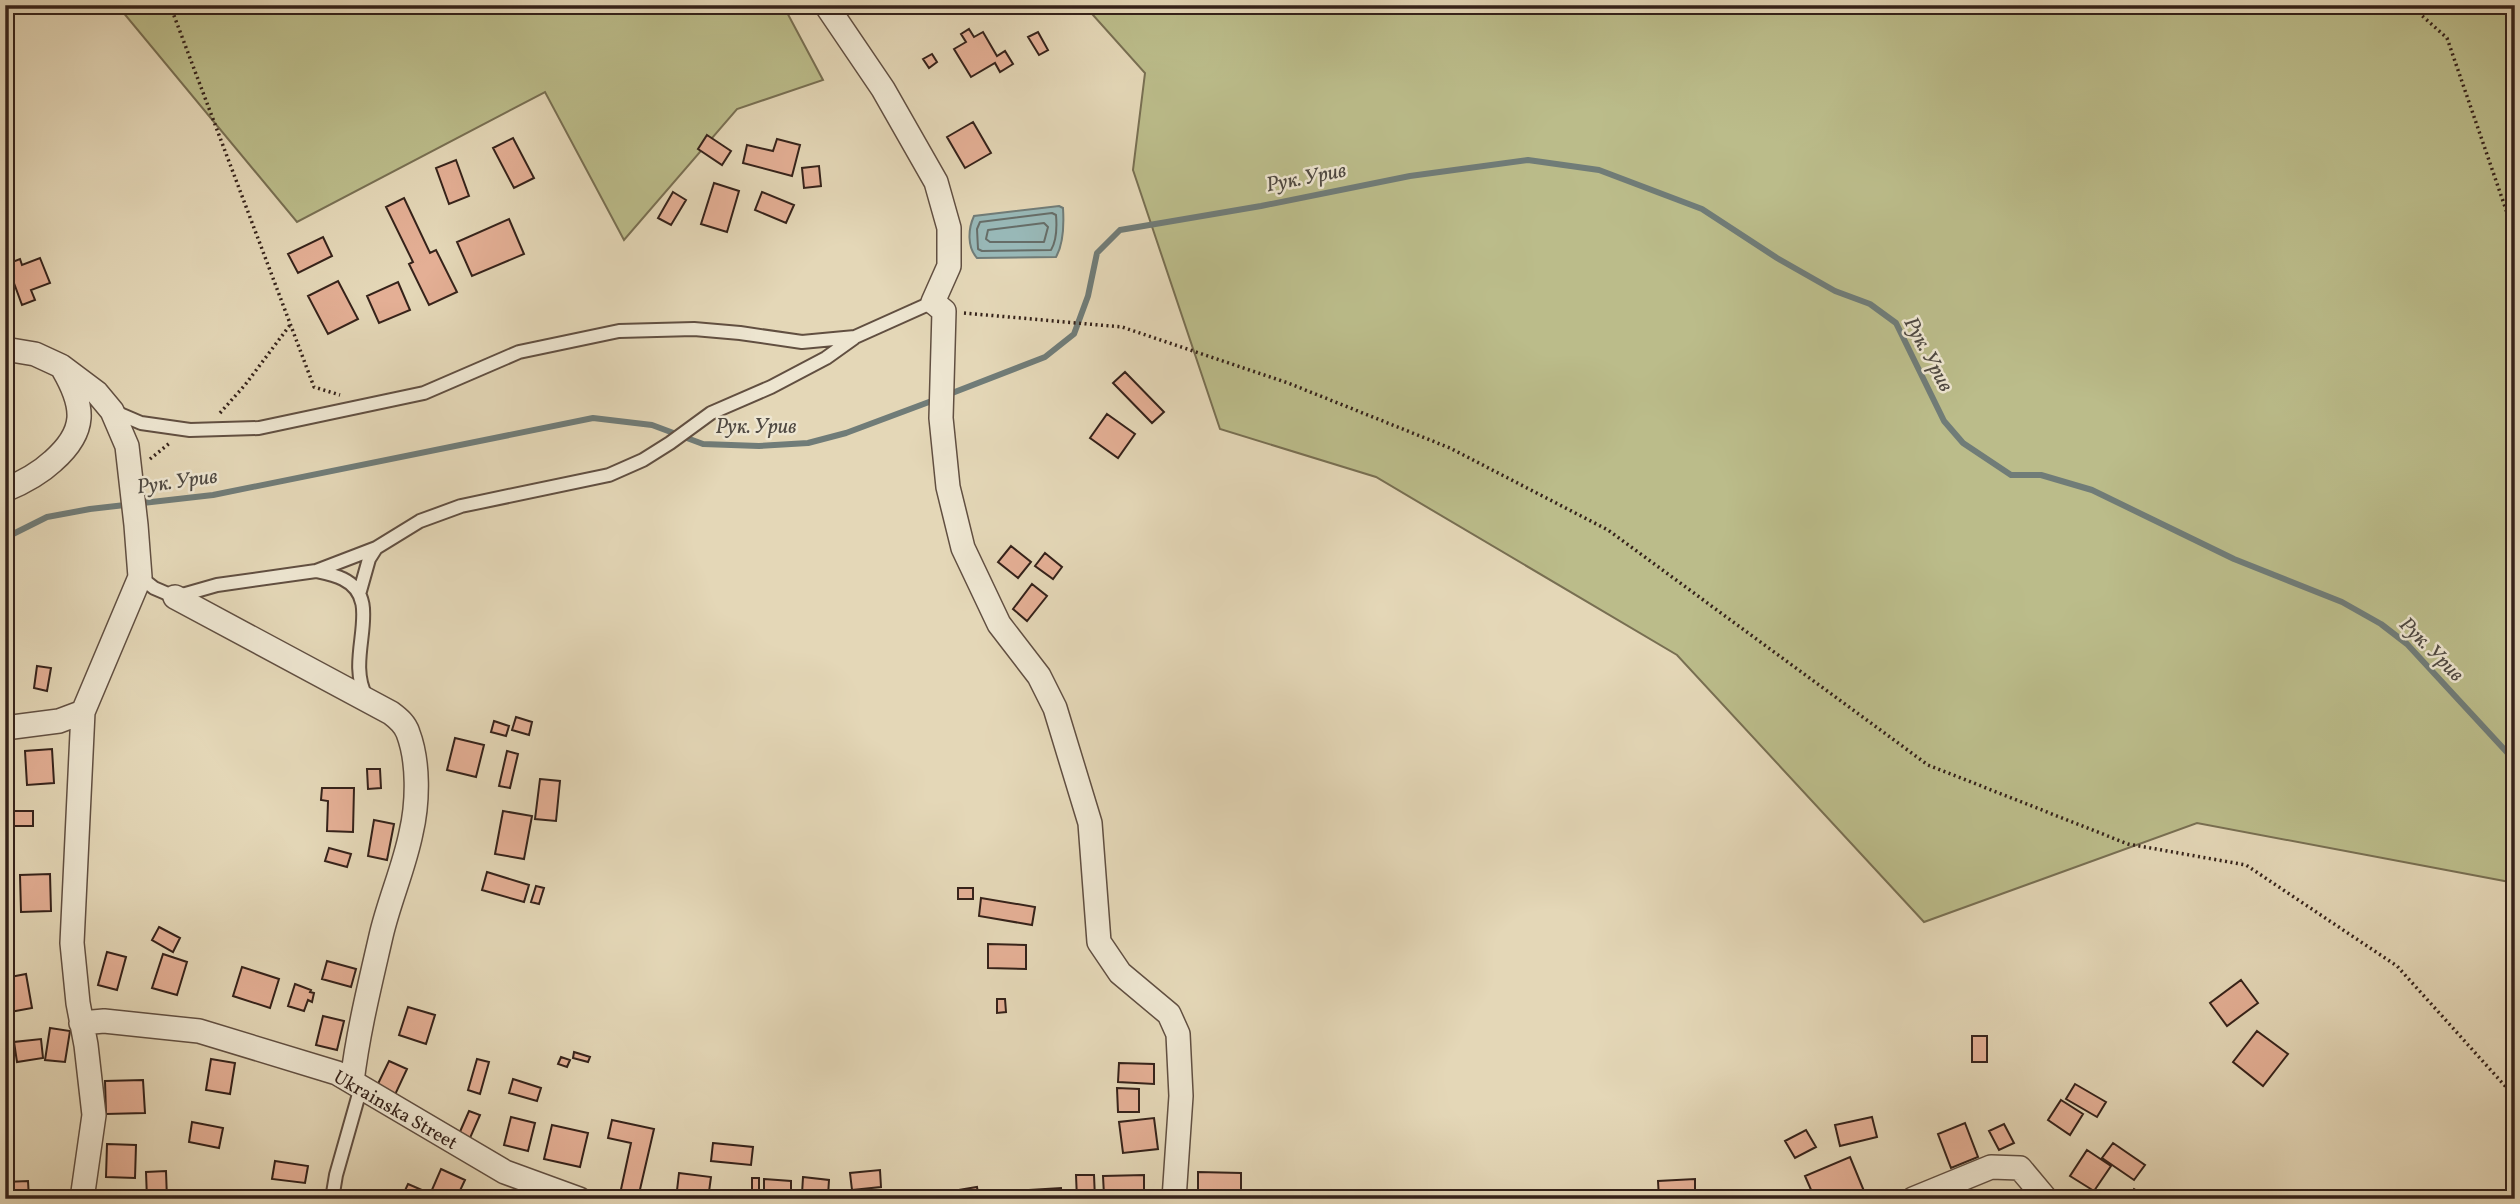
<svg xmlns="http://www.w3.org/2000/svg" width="2520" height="1204" viewBox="0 0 2520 1204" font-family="Vollkorn,serif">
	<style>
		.green { fill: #bbbc8a; stroke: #786f52; stroke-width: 2 }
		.water { fill: #98b8b7; stroke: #707c78; stroke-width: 2 }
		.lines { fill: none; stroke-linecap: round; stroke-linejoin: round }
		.shore { stroke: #666d68; stroke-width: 2 }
		.stream { stroke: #707c78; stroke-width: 6 }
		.building { fill: #e4af95; stroke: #35221a; stroke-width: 2 }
		.lane-casing { stroke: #614f41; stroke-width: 16 }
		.street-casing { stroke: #614f41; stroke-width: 26 }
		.path { stroke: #35221a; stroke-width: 3.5; stroke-dasharray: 2 3.5; stroke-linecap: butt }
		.lane { stroke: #ede5d0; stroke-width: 12 }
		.street { stroke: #ede5d0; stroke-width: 23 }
		.labels { text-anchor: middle; stroke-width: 5; stroke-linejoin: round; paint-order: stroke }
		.street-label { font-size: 19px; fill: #35221a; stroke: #ede5d0 }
		.water-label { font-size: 21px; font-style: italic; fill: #4e4841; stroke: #ede5d0 }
	</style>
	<rect width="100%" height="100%" fill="#e4d7b7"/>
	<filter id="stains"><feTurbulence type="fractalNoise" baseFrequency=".00286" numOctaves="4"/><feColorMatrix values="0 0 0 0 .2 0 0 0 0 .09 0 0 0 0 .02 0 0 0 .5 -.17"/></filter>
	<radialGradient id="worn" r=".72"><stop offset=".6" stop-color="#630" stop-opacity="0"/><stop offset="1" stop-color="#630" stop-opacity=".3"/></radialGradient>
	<path class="green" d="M117 5H783L823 80 737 109 624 240 545 92 297 222Z
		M1084 5H2515V883L2197 823 1924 922 1677 655 1376 477 1220 429 1133 170 1145 73Z"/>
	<path class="water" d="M1059 206 1063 208C1064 224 1064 243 1056 257L977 258C967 247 968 229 974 216Z"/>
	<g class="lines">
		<path class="shore" d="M1052 213 1056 215C1057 227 1057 240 1051 250L982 251 978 249 977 229 980 222Z
			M1044 223 1048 227 1044 242H990L986 239 988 230Z"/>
		<path class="stream" d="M947 395 1045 357 1074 334 1088 296 1097 253 1120 230 1261 206 1410 176 1528 160 1599 170 1702 209 1777 258 1835 291 1870 304 1896 323 1944 421 1963 443 2011 475H2041L2092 490 2234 559 2342 602 2381 624 2407 644 2515 761
			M5 538 47 517 90 509 213 495 593 418 652 425 703 444 759 446 808 443 846 433 937 399"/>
	</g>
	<path class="building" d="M969 29 974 37 983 32 997 56 1005 51 1013 64 1000 72 995 63 971 77 954 49 966 42 961 34Z
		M1038 32 1048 50 1039 55 1028 37Z
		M932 54 937 62 929 68 923 59Z
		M973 122 991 153 965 168 947 137Z
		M707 135 731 151 722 165 698 149Z
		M513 138 534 178 514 188 493 148Z
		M777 139 800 145 792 176 743 163 747 145 773 151Z
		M456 160 469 196 449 204 436 168Z
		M819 166 821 186 804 188 802 168Z
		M714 183 739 191 727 232 701 224Z
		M673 192 686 200 671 225 658 218Z
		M762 192 794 205 786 223 755 210Z
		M404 198 430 253 436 250 457 292 429 305 409 264 413 262 386 207Z
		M509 219 524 254 472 276 457 242Z
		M323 237 332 256 298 273 288 254Z
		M40 258 50 283 31 290 35 300 22 305 7 264 20 259 22 265Z
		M338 281 358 319 328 334 308 296Z
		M398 282 410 310 379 323 367 296Z
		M1125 372 1164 412 1152 423 1113 383Z
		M1107 414 1135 434 1118 458 1090 438Z
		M1011 546 1031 562 1018 578 998 562Z
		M1045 553 1062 567 1053 579 1035 566Z
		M1032 584 1047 596 1027 621 1013 609Z
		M37 666 51 668 47 691 34 688Z
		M516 717 532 722 529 735 512 730Z
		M494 721 509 726 506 736 491 732Z
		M455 738 484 745 476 777 447 770Z
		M52 749 54 783 27 785 25 751Z
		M507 751 518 754 510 788 499 786Z
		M367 769H380L381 788 368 789Z
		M540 779 560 781 556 821 535 819Z
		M322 788H354L353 832 327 831 328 801 321 800Z
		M5 811H33V826H5Z
		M503 811 532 816 524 859 495 854Z
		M374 820 394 824 387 860 368 856Z
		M329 848 351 854 347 867 325 861Z
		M487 872 529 885 524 902 482 890Z
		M50 874 51 911 21 912 20 875Z
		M536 886 544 888 539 904 531 902Z
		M958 888H973V899H958Z
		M981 898 1035 907 1032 925 979 916Z
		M159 927 180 938 173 952 152 940Z
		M988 944 1026 945V969L988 968Z
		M107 952 126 957 117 990 98 985Z
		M163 954 187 962 177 995 152 988Z
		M327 961 356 969 351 987 322 979Z
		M242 967 279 979 270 1008 233 996Z
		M26 974 32 1008 10 1012 5 978Z
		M2241 980 2258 1003 2227 1026 2210 1003Z
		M295 984 311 990 310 992 314 993 312 1002 308 1000 304 1011 288 1006Z
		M997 999H1005L1006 1012 997 1013Z
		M408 1007 435 1015 426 1044 399 1035Z
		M323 1016 344 1021 337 1050 316 1045Z
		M50 1028 70 1031 65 1062 45 1060Z
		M2257 1031 2288 1054 2263 1086 2233 1062Z
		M1972 1036H1987V1062H1972Z
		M41 1039 43 1058 17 1062 14 1042Z
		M574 1052 590 1057 588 1062 573 1058Z
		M561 1057 570 1060 567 1067 558 1064Z
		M211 1059 235 1063 230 1094 206 1090Z
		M477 1059 489 1062 480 1094 468 1090Z
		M389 1061 407 1069 393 1099 375 1090Z
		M1119 1063 1154 1064V1084L1118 1082Z
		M513 1079 541 1088 537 1101 509 1093Z
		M143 1080 145 1113 106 1114 105 1081Z
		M2075 1084 2106 1102 2097 1117 2066 1099Z
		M1117 1088 1139 1089V1112H1118Z
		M2061 1100 2083 1114 2070 1135 2048 1120Z
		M469 1111 480 1115 470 1138 459 1134Z
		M511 1117 535 1123 528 1151 504 1145Z
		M1872 1117 1877 1137 1840 1146 1835 1125Z
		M1154 1118 1158 1149 1123 1153 1119 1122Z
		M612 1120 654 1129 638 1198 620 1194 631 1143 608 1138Z
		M192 1122 223 1128 219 1148 189 1142Z
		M1965 1123 1978 1157 1951 1168 1938 1134Z
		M2004 1124 2014 1143 1999 1150 1989 1131Z
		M552 1125 588 1133 580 1167 544 1159Z
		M1806 1130 1816 1147 1795 1158 1785 1141Z
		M713 1143 753 1147 751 1165 711 1161Z
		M2113 1143 2145 1165 2134 1180 2102 1158Z
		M107 1144 136 1145 135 1178 106 1177Z
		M2087 1150 2111 1166 2094 1191 2070 1176Z
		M1850 1157 1864 1191 1847 1199H1815L1805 1176Z
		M275 1161 308 1166 305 1183 272 1179Z
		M441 1169 465 1180 456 1199H428Z
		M880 1170 881 1187 852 1190 850 1173Z
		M166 1171 167 1199H147L146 1172Z
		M1198 1172 1241 1173V1195L1198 1194Z
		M679 1173 711 1177 708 1199H676Z
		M1076 1175H1094L1095 1199H1077Z
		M1144 1175V1194L1104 1195 1103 1176Z
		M803 1177 829 1180 828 1196 802 1194Z
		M752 1178H759V1191H752Z
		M764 1179 791 1181V1192L764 1191Z
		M1695 1179V1197L1659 1199 1658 1181Z
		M28 1181 29 1199H5V1182Z
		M408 1184 422 1190 418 1199H401Z
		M977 1187 979 1199H959L958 1190Z
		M1061 1188 1062 1199H1014L1013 1191Z
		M2026 1189 2030 1199H2002V1198Z
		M2134 1189 2151 1199H2128Z
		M105 1191H136V1199H104Z"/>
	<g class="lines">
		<defs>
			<path id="lane" d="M113 411 141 423 190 430 259 428 424 393 519 352 619 331 694 329 740 333 802 342 855 337 933 302
				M316 571C325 573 335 575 343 579 386 600 344 656 366 696
				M140 577 154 588 175 597 217 585 316 571 376 548 420 521 461 506 609 475 643 460 670 443 711 413 771 387 826 358 854 338
				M360 591 369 559 376 548
				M332 1199 336 1175 361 1087"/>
			<path id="street" d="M826 5 883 89 936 182 949 228V266L933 302 944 311 941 418 948 487 963 548 999 624 1039 676 1055 708 1090 823 1099 942 1120 973 1169 1014 1178 1034 1181 1096 1174 1199
				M5 349 35 354 61 366 97 393 112 411 127 446 136 525 140 577 83 712 72 943 78 1003 86 1045 94 1115 82 1199
				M5 490C22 483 39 474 53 461 87 431 85 407 63 369
				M175 597 391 713C399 719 405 724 408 733 419 762 418 803 411 833 404 868 389 901 381 936 370 984 358 1032 352 1082
				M5 728 59 721 83 712
				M81 1023 104 1021 199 1031 337 1073 505 1172 579 1199
				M1913 1199 1991 1167 2020 1168 2046 1199"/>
		</defs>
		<use href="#lane" class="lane-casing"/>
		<use href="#street" class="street-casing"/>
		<path class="path" d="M170 5 314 387 340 395
			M2410 5 2447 38 2515 236
			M964 313 1122 327 1288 383 1450 448 1608 530 1928 765 2128 844 2246 865 2397 966 2515 1097
			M220 413 245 385 290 325
			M150 459 171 442"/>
		<use href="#lane" class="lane"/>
		<use href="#street" class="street"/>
	</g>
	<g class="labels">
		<g class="street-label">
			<text transform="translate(396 1109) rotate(30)" y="7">Ukrainska Street</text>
		</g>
		<g class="water-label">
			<text transform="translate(1306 177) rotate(-11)" y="7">Рук. Урив</text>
			<text transform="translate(1929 354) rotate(62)" y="7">Рук. Урив</text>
			<text x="756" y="433">Рук. Урив</text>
			<text transform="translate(177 481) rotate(-8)" y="7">Рук. Урив</text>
			<text transform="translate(2432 649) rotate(45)" y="7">Рук. Урив</text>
		</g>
	</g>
	<rect width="2520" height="1204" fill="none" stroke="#e4d7b7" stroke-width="28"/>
	<rect x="7" y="7" width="2506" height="1190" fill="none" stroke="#35221a" stroke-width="3.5"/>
	<rect x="14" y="14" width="2492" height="1176" fill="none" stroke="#35221a" stroke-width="2"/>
	<rect width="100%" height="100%" filter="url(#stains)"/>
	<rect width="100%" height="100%" fill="url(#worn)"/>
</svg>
